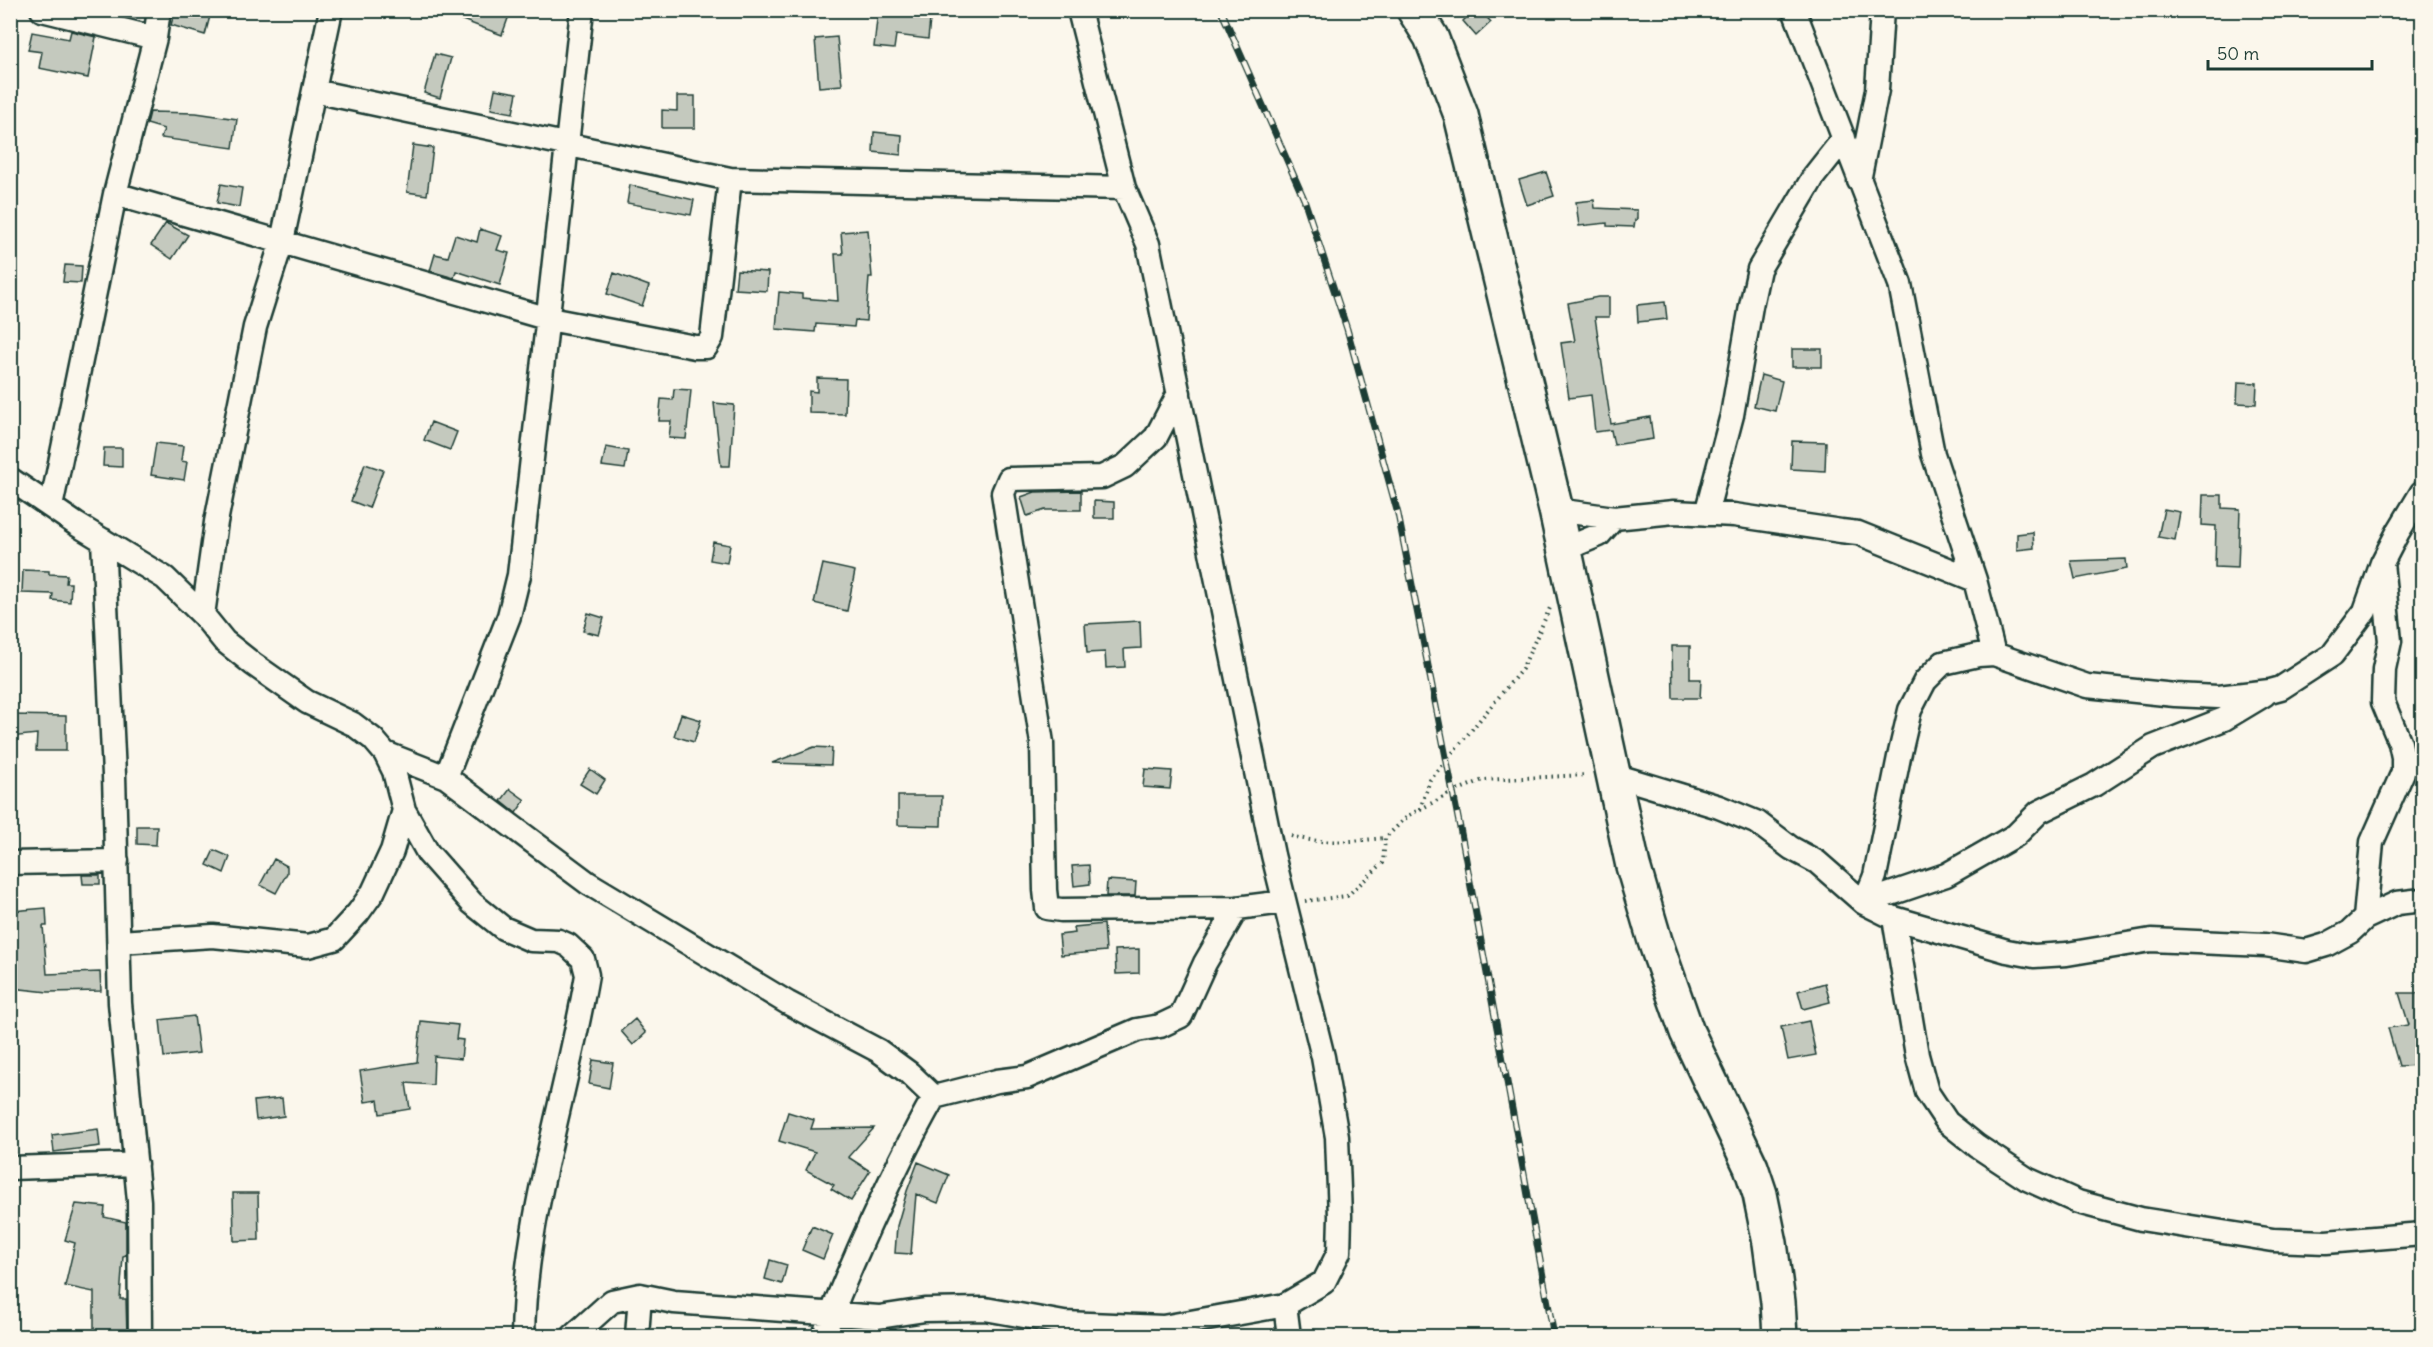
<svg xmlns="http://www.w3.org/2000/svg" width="2433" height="1347" viewBox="0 0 2433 1347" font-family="Delius,sans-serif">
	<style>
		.building { fill: #c4c9be; stroke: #1f3d34; stroke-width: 1.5 }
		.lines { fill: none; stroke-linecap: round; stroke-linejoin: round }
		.street-casing { stroke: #1f3d34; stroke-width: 27 }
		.secondary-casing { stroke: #1f3d34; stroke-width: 38 }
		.path { stroke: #1f3d34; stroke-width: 4; stroke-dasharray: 1.5 4.5; stroke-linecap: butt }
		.street { stroke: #fbf7ec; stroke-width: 22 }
		.secondary { stroke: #fbf7ec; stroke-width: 33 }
		.rail-casing { stroke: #1f3d34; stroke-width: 7 }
		.rail { stroke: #fbf7ec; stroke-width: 4.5; stroke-dasharray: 14; stroke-linecap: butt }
	</style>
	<rect width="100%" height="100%" fill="#fbf7ec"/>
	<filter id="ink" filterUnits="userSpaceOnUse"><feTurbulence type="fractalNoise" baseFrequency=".0167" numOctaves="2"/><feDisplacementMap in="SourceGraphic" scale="12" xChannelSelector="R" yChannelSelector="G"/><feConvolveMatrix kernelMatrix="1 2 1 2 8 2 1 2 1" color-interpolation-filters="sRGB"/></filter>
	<g filter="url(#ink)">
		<path class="building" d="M175 10H192L210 16 205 35 171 25Z
			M441 10H511L502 35 441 12Z
			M878 10H931L928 39 896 35 894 49 874 47Z
			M1474 10H1480L1491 22 1476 36 1463 21Z
			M71 31 96 37 88 78 39 68 42 52 28 50 32 32 69 39Z
			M837 37 842 85 819 87 815 39Z
			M435 54 451 58 440 98 424 93Z
			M495 89 517 93 513 113 491 109Z
			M677 96H695V128H662V110L677 111Z
			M150 112 196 113 237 119 233 148 161 138 164 129 147 124Z
			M874 132 902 135 901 155 873 152Z
			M413 145 433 148 427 195 407 192Z
			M1546 172 1554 196 1527 205 1519 180Z
			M221 184 242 188 239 207 217 203Z
			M630 185 694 200 691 215 627 203Z
			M1594 200 1595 208 1637 210V219L1635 220 1634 227 1607 226V223L1579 226 1576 202Z
			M166 223 188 235 172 259 151 245Z
			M480 229 502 236 497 250 509 253 500 285 456 271 454 278 430 271 435 254 448 257 455 235 477 242Z
			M868 230 872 277H869L866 321 855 320 854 327 816 324 815 332 776 329 779 292 802 294V298L838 301 835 254H843L841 232Z
			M65 265 82 266 81 283 63 282Z
			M737 270 768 272 767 291 735 289Z
			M614 273 649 286 642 306 607 294Z
			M1598 297H1609V317H1595L1611 424 1650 417 1653 439 1614 445 1611 430 1595 432 1591 395 1569 398 1561 343 1575 341 1568 303Z
			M1665 302 1667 319 1638 322 1637 305Z
			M1792 349H1822V367H1792Z
			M1761 375 1782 381 1775 411 1754 406Z
			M817 378 846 379 845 414 809 413V391L817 392Z
			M2238 382 2257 383 2256 404 2237 403Z
			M674 389 691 390 686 439 669 438 671 421H659L661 399 673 400Z
			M714 403 734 405 730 466H721Z
			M431 422 457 432 450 450 424 440Z
			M1792 441 1826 442 1825 471 1791 469Z
			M156 443 183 446 181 461 187 462 184 480 151 475Z
			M606 447 628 451 625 469 602 466Z
			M104 448H122V467L103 466Z
			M365 464 383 470 369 508 351 501Z
			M1081 491V510H1045L1027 516 1021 497 1035 492Z
			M2203 495H2222V508L2240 509 2238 568 2215 567 2216 526 2202 525Z
			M1094 501 1114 502V518H1094Z
			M2164 509 2180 512 2175 540 2158 537Z
			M2033 532 2034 548 2017 550V534Z
			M713 542 730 545 727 563 710 560Z
			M2126 559 2127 569 2075 579 2071 561Z
			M823 564 855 571 847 611 814 603Z
			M23 570 49 571V574L67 575 66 583H71L70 602 52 600 53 594 22 593Z
			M588 613 604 618 599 635 583 631Z
			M1140 621 1141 648 1124 649 1125 667 1106 668 1105 652 1087 653 1085 624Z
			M1672 646H1690V679H1701L1700 698H1673Z
			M681 714 701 720 694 742 674 736Z
			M10 715 66 716V751H36L37 734 10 737Z
			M814 747 832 748 831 765 772 763Z
			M590 769 605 780 596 794 580 784Z
			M1145 769 1172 771 1170 789 1143 787Z
			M510 789 525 800 516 813 501 801Z
			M898 796H942L941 826 898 825Z
			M137 826H157L156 845 137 844Z
			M214 850 230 857 224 873 207 865Z
			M274 859 287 866V873L276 893 260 885Z
			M1089 865 1090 884 1074 886 1072 866Z
			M82 875H100V884H83Z
			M1107 880 1136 882 1135 896H1106Z
			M46 908 47 926H43L47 974 100 972 101 991 48 992 12 988 15 957 12 911Z
			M1104 924 1106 951 1061 955 1059 935 1075 933 1074 927Z
			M1139 949V973L1116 974 1115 950Z
			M1825 983 1830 1002 1803 1009 1798 991Z
			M2399 993H2422V1065L2399 1066 2388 1028 2409 1025Z
			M194 1016 199 1053 164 1057 160 1020Z
			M635 1019 646 1033 633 1045 621 1031Z
			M421 1021 458 1025 456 1039 463 1040 461 1059 434 1056 433 1085 406 1083 410 1109 380 1114 378 1100 365 1102 360 1071 417 1062Z
			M1809 1021 1816 1055 1788 1060 1781 1027Z
			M593 1060 613 1063 609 1088 589 1084Z
			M282 1098 284 1116 256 1120 254 1101Z
			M788 1112 814 1120 811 1129 874 1128 848 1157 870 1171 851 1201 831 1189 834 1185 806 1170 815 1152 779 1141Z
			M98 1129 100 1146 54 1152 52 1135Z
			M918 1162 949 1175 938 1203 916 1194 911 1254 895 1253 897 1226 907 1191Z
			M233 1193H258L259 1240 234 1241Z
			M76 1204 105 1207 104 1217 126 1222V1255L123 1256 120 1299H126L127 1336H94V1292L65 1286 75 1243 65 1240Z
			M812 1226 833 1235 823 1259 802 1250Z
			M770 1260 787 1265 782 1284 765 1279Z"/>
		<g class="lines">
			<defs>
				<path id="street" d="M42 10 155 38
					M1794 10 1900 284 1933 454 1975 580 1994 654
					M314 91 730 179 1124 188
					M1859 181 1877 90 1882 10
					M115 194 549 319 695 347H706L712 337 730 179
					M1179 393 1156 437 1125 466 1102 477 1009 479 1003 493 1042 743 1045 890 1047 908 1061 910 1237 908 1284 902
					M10 479 76 524 165 578 203 615 224 641 253 664 307 702 353 724 373 739 385 753 394 771 404 810 428 853 472 903 503 928 531 940 559 941 568 945 583 959 587 975C567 1095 525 1214 523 1336
					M51 507 115 194 155 38 159 10
					M1556 510 1614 518 1674 512 1734 515 1841 531 1858 533 1975 580
					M1706 514 1732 415 1751 306 1759 269 1814 176 1844 138
					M103 540 114 775 120 1003 139 1201 140 1336
					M1565 549 1599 535 1614 518
					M203 615 216 522 255 327 282 241 331 10
					M385 753 446 777 588 883 788 1003 879 1051 909 1073 934 1097
					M1614 775 1719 807 1758 823 1791 848 1817 862 1864 903 1894 918 2007 951 2034 956 2067 954 2151 940 2265 945 2306 951 2326 945 2350 932 2365 918 2397 903 2422 900
					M446 777 509 616 519 575 582 10
					M10 863 117 861
					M1864 903 1875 876 1899 757 1910 710 1925 681 1943 663 1978 655 1994 654 2087 686 2175 695 2218 697 2270 691 2281 688 2332 655 2365 611 2382 563
					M1864 903 1946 875 2016 835 2039 812 2094 785 2153 747 2224 719 2264 695
					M1894 918 1917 1055 1927 1092 1947 1122 1977 1146 2027 1179 2078 1202 2141 1219 2273 1240 2326 1242 2422 1234
					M2365 918 2372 842 2403 772V757L2400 743 2383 702 2384 669 2390 641 2382 563 2398 532 2422 492
					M119 942 213 936 308 946 334 939 358 913 373 892 392 851 404 810
					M10 1168 136 1164
					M1285 1305 1289 1336
					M573 1336 612 1301 640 1295 674 1302 879 1317 925 1310 985 1309 1064 1323 1163 1327 1285 1305 1324 1282 1339 1252 1340 1216 1337 1137 1323 1057 1273 855 1148 244 1124 188 1079 10
					M637 1336 640 1295
					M824 1336C834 1304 848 1274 862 1242 884 1193 907 1144 934 1097L997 1081 1027 1077 1137 1030 1160 1026 1181 1016 1205 963 1237 908"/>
				<path id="secondary" d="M1414 10 1431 37 1461 115 1556 510 1633 866 1655 941 1687 1032 1751 1167 1760 1194 1770 1243 1778 1302 1780 1336"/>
			</defs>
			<use href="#street" class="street-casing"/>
			<use href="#secondary" class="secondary-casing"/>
			<path class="path" d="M1420 809 1430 780 1522 669 1550 608
				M1291 836C1323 845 1353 841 1385 838
				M1305 901 1347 896 1383 863 1385 838 1409 815 1453 792 1483 780 1586 775"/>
			<use href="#street" class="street"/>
			<use href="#secondary" class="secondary"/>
			<defs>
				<path id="rail" d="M1221 10 1304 199 1347 329 1398 514 1461 833 1554 1336"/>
			</defs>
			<use href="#rail" class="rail-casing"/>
			<use href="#rail" class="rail"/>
		</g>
	</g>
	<rect width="2433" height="1347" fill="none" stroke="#fbf7ec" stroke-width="36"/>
	<rect x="18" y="18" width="2397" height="1311" fill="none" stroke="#1f3d34" stroke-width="2" filter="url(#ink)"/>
	<path d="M2208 60v9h164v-9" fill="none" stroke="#1f3d34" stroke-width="3"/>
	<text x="2217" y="60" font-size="18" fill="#1f3d34" stroke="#fbf7ec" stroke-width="4.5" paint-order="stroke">50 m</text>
</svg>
